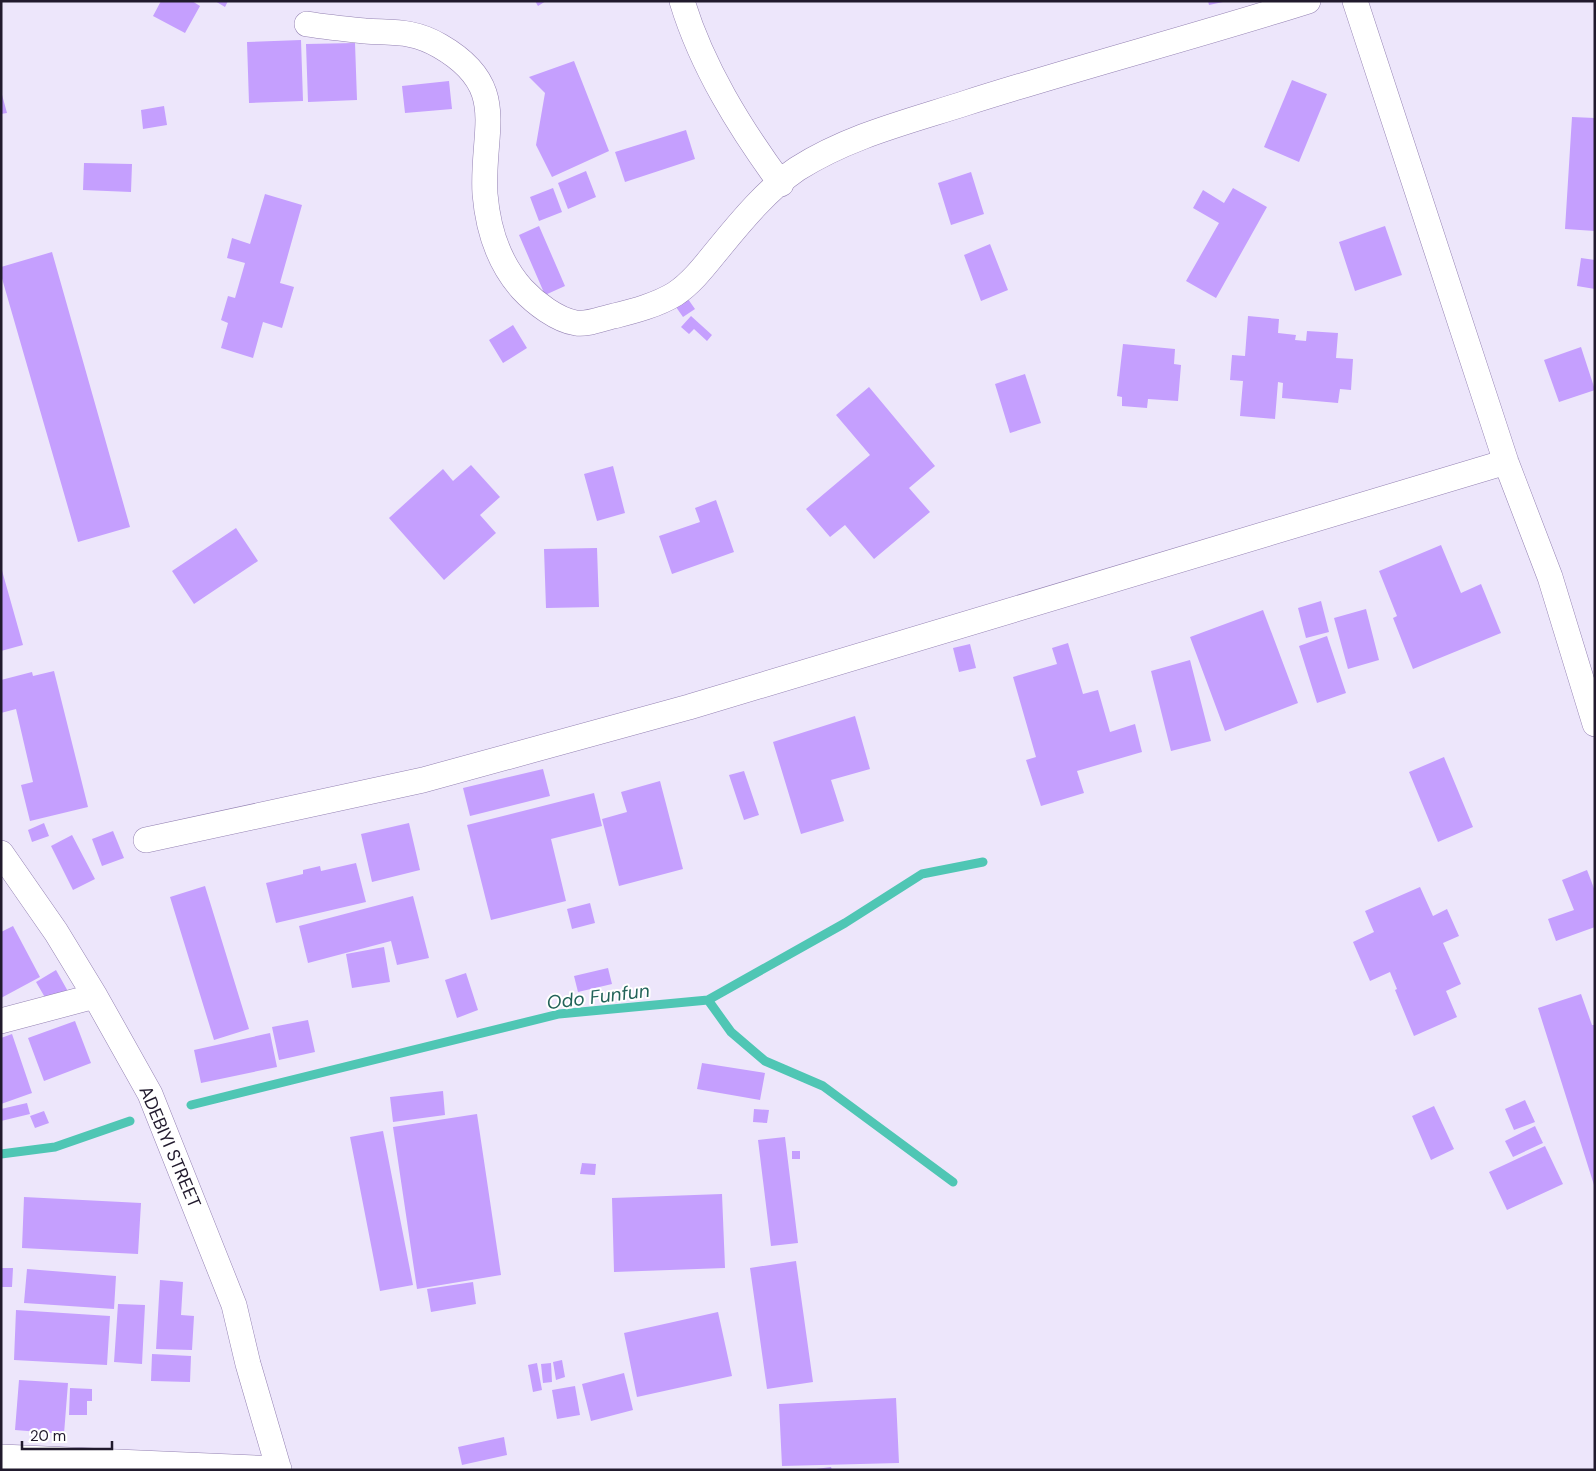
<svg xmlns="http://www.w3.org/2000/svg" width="1596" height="1471" viewBox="0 0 1596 1471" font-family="'DM Sans',sans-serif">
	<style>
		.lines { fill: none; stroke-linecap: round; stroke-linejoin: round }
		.stream { stroke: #4fc6b4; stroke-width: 9 }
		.building { fill: #c59ffe }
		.street-casing { stroke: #9482b3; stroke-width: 26 }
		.street { stroke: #fff; stroke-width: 25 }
		.labels { text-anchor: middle; stroke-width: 4; stroke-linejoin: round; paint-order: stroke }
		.street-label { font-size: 18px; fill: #211a2d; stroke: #fff }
		.water-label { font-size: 19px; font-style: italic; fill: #226359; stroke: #fff }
	</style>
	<rect width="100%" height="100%" fill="#ede6fb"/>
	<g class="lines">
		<path class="stream" d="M708 1000 731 1032 765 1061 823 1086 953 1182
			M191 1105 559 1014 708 1000 845 923 922 874 983 862
			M1 1154 55 1147 130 1121"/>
	</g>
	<path class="building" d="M161 1H192L200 6 185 33 153 16Z
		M215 1H228L225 7Z
		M535 1H546L538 6Z
		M1208 1H1223V2L1209 5Z
		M301 40 303 101 249 103 247 42Z
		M355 43 357 100 308 102 306 44Z
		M574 61 609 151 552 177 536 145 545 93 529 77Z
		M1292 80 1327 94 1299 162 1264 147Z
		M449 81 452 109 405 113 402 86Z
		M1 91 7 113 1 114Z
		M164 106 167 125 143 129 141 110Z
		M1572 117 1595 118V231L1565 229Z
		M686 130 695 159 625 182 615 152Z
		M84 163 132 164 131 192 83 190Z
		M586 171 596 197 568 209 558 183Z
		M971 172 984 214 951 225 938 183Z
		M553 188 562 212 539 221 530 197Z
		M1233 188 1267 207 1216 298 1186 281 1219 223 1193 208 1203 190 1224 203Z
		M265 194 302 205 280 283 294 287 282 328 263 322 253 358 221 348 228 323 221 320 228 296 235 298 245 263 227 258 232 238 250 244Z
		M539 226 565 286 545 295 519 235Z
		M1385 226 1402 275 1355 291 1339 242Z
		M990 244 1008 290 981 301 964 255Z
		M52 252 130 527 78 542 1 275V267Z
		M1581 258 1595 260V289L1577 286Z
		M688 299 695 309 683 317 676 307Z
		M691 316 712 335 707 341 694 329 689 334 681 327Z
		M1248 316 1279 319 1278 333 1296 335 1295 340 1306 341 1307 331 1338 333 1336 358 1353 359 1351 390 1340 389 1338 403 1282 398 1283 383 1278 382 1275 419 1240 416 1243 381 1230 380 1232 355 1245 356Z
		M513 325 527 348 503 363 489 340Z
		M1123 344 1175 349 1174 364 1181 365 1178 401 1148 399 1147 408 1122 406V397L1117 396Z
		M1581 347 1595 390 1559 402 1544 360Z
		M1025 374 1041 423 1010 433 995 384Z
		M869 387 935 466 909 488 930 512 874 559 845 525 830 537 806 509 870 455 836 415Z
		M471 465 500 497 480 515 496 533 444 580 389 518 443 469 453 481Z
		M613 466 625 513 597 521 584 474Z
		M716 500 734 552 672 574 659 536 700 522 695 508Z
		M236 528 258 561 194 604 172 571Z
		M1441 545 1461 593 1481 584 1501 633 1413 669 1393 618 1397 616 1379 571Z
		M597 548 599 607 546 608 544 549Z
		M1 567 23 645 1 651Z
		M1321 601 1329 632 1306 638 1298 608Z
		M1366 609 1379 660 1348 669 1334 618Z
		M1263 610 1298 703 1225 731 1190 637Z
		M1327 636 1346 693 1317 703 1299 646Z
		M1068 643 1083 694 1098 690 1110 732 1135 724 1142 752 1077 771 1084 793 1041 806 1026 760 1036 757 1013 677 1057 664 1052 648Z
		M970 644 976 668 959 672 953 648Z
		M1190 660 1211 741 1171 751 1151 671Z
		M54 671 88 807 30 821 21 785 33 782 16 709 1 713V680L32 672 33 676Z
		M855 716 870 769 831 780 844 821 801 834 773 742Z
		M1444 757 1473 827 1438 842 1409 772Z
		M543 769 550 796 470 816 463 788Z
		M744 771 759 815 744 820 729 775Z
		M660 781 683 869 619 886 602 819 627 812 621 792Z
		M594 793 602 826 551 839 566 901 491 920 467 825Z
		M44 823 49 836 32 842 28 830Z
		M409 823 420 870 372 882 361 834Z
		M113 831 124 858 102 866 92 839Z
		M72 835 95 879 73 890 51 846Z
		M356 863 366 902 276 923 266 883 303 874V870L320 866 321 871Z
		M1587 870 1595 891V927L1556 941 1548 919 1574 910 1562 880Z
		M205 886 249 1029 214 1040 170 897Z
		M1420 887 1433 916 1447 909 1459 936 1443 943 1461 984 1446 991 1457 1017 1414 1036 1395 990 1397 989 1390 972 1370 981 1353 942 1374 932 1365 911Z
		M413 896 429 958 397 965 391 941 308 963 299 926Z
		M590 903 595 923 572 929 567 909Z
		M13 926 40 977 1 998V932Z
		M384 947 390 982 352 988 346 954Z
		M608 968 612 984 578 992 574 976Z
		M56 970 70 995 50 1006 36 982Z
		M466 973 478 1010 457 1018 445 980Z
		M1581 994 1592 1025H1595L1594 1185 1538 1008Z
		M308 1020 315 1052 279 1060 272 1027Z
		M75 1021 91 1063 44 1081 28 1038Z
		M270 1033 277 1067 201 1083 194 1050Z
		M12 1034 32 1093 1 1104V1038Z
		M702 1063 765 1073 760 1100 697 1089Z
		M443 1091 445 1115 393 1122 390 1097Z
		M1525 1100 1535 1122 1514 1130 1505 1109Z
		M27 1103 30 1114 1 1121V1109Z
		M1434 1106 1454 1149 1431 1160 1412 1116Z
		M754 1109 769 1110 767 1123 753 1122Z
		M44 1111 49 1123 35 1128 30 1116Z
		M477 1114 501 1275 417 1289 393 1127Z
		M1535 1126 1543 1143 1513 1157 1505 1141Z
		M383 1131 413 1285 380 1291 350 1137Z
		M785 1137 798 1243 771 1246 758 1140Z
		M1545 1146 1563 1184 1507 1210 1489 1172Z
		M792 1151H800V1159H792Z
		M582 1163 596 1164 595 1175 580 1174Z
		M722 1194 725 1268 614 1272 612 1198Z
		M24 1197 141 1203 138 1254 22 1248Z
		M796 1261 813 1382 767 1389 750 1268Z
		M1 1268H13L12 1287H1Z
		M27 1269 116 1276 114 1309 24 1303Z
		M160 1280 183 1282 181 1315 194 1316 192 1350 156 1349Z
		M473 1282 476 1304 431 1312 427 1289Z
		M118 1304 145 1305 142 1364 114 1362Z
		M16 1310 110 1316 107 1365 14 1360Z
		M718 1312 732 1376 637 1397 624 1333Z
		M152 1354 191 1356 190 1382 151 1381Z
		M562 1360 565 1377 556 1380 553 1362Z
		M537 1363 542 1390 533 1392 528 1365Z
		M551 1363 552 1382 543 1383 541 1364Z
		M624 1373 633 1410 591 1421 582 1384Z
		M19 1380 68 1383 64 1434 15 1430Z
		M575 1386 580 1415 557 1419 552 1390Z
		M70 1388 92 1389V1401H87V1415H69Z
		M896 1398 899 1463 782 1466 779 1404Z
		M504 1437 507 1455 462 1465 458 1447Z
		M831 1467 832 1470H816V1469Z"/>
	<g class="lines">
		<defs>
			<path id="street" d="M682 1C702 67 740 128 781 184
				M1355 1 1506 462 1550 577 1595 724
				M307 24C326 27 345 29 365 31 393 33 413 30 440 46 511 87 481 130 485 194 488 230 498 262 522 289 535 303 557 320 576 323 587 325 603 318 614 316 634 311 657 305 675 294 693 282 706 264 720 247 742 220 768 189 797 169 849 136 907 122 966 103 1079 67 1194 37 1308 1
				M146 840 423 780 689 707 1506 462
				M1 853 56 932 95 996 150 1094 234 1305 248 1364 279 1470
				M1 1021 95 996
				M1 1457 279 1469"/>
		</defs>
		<use href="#street" class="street-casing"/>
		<use href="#street" class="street"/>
	</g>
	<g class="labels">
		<g class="street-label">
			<text transform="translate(170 1147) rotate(67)" y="6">ADEBIYI STREET</text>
		</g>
		<g class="water-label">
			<text transform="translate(598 996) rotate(-7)" y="7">Odo Funfun</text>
		</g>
	</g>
	<rect width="1596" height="1471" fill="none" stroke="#211a2d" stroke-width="5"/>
	<path d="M22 1441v8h90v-8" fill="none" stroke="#211a2d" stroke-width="2.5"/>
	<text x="30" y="1441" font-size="15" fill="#211a2d" stroke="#ffffff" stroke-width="4" paint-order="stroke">20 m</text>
</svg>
